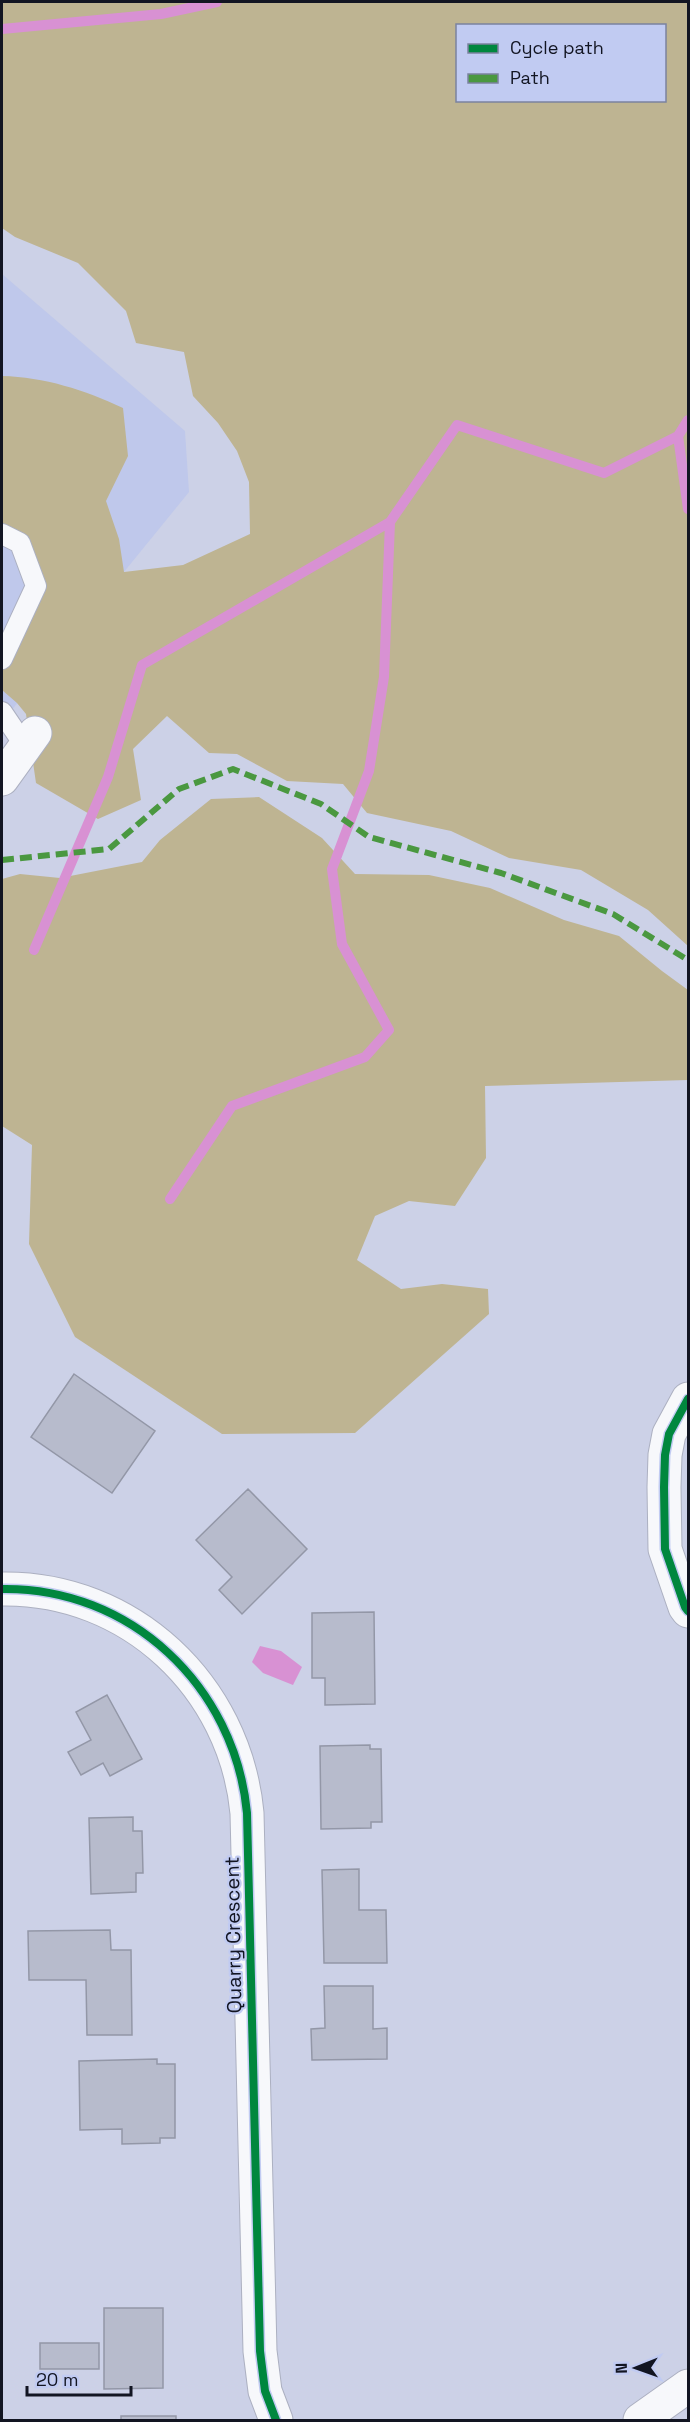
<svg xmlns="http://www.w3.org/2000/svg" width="690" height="2422" viewBox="0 0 690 2422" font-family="'Space Grotesk',sans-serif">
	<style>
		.built { fill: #bfc8eb }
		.green { fill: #beb492; fill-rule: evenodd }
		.water { fill: #d891d3 }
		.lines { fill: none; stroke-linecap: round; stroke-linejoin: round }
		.stream { stroke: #d891d3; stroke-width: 10 }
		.building { fill: #b7bbcc; stroke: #9397a7; stroke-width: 1.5 }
		.service-casing { stroke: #acb0c1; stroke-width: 22 }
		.minor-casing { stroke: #acb0c1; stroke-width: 35 }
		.service { stroke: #f7f8fb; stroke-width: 20 }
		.minor { stroke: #f7f8fb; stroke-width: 33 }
		.quiet { stroke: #4a9840; stroke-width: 6; stroke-dasharray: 12 6; stroke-linecap: butt }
		.cycleway-casing { stroke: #c1cbf2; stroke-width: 11 }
		.cycleway { stroke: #00873e; stroke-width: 8 }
		.labels { text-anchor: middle; stroke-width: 4.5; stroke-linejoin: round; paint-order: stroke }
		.street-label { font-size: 20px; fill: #121522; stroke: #c1cbf2 }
	</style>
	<rect width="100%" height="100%" fill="#ccd1e7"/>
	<path class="built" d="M2 274 185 431 189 492 2 722Z"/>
	<path class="green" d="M2 2H688V946L648 910 581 870 509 858 451 831 367 813 343 784 287 781 237 754 209 753 167 716 133 749 141 800 98 819 36 783 26 714 17 703 2 690V665L36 586 20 543 2 534V376C44 377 85 390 123 408L128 456 106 501 119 539 124 572 183 565 250 534 249 482 237 451 218 423 193 396 184 352 136 343 126 311 78 263 15 237 2 228ZM458 26H664V100H458Z
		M259 797 322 838 355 874 429 875 490 888 564 920 619 936 662 971 688 990V1080L485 1086 486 1158 455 1206 409 1201 375 1216 357 1260 401 1289 442 1284 488 1289 489 1314 355 1433 222 1434 75 1337 29 1244 32 1145 2 1126V879L20 874 60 878 142 862 160 840 211 799Z"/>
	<path class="water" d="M260 1646 281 1651 302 1667 293 1685 263 1673 252 1662Z"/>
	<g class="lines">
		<path class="stream" d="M2 29 161 14 217 2
			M688 420 678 436 688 509
			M34 950 108 777 142 665 390 522 457 425 604 473 678 436
			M170 1199 232 1106 365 1057 389 1030 342 944 332 869 369 771 384 677 390 522"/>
	</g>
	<path class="building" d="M74 1374 155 1431 112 1493 31 1437Z
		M248 1489 307 1549 242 1614 219 1590 232 1577 196 1540Z
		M374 1612 375 1704 325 1705V1678H312V1613Z
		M107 1695 142 1759 110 1776 103 1763 81 1775 68 1752 91 1740 76 1712Z
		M370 1745V1749H381L382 1822H371V1828L321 1829 320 1746Z
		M133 1817V1831H142L143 1873H136V1892L91 1894 89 1818Z
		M359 1869V1910H386L387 1963H324L322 1870Z
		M110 1930 111 1950H131L132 2035H87L86 1980H29L28 1931Z
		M324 1986H373V2029L387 2028V2059L312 2060 311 2029 325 2028Z
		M157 2059V2064H175V2138H160V2143L122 2144V2129L80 2130 79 2061Z
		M104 2308H163V2388L104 2389Z
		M40 2343H99V2369H40Z
		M121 2416H176V2420H121Z"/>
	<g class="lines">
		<defs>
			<path id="service" d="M2 534 20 543 36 586 2 659
				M2 712 25 746"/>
			<path id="minor" d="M2 779 35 733
				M688 1399 669 1434 665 1455 664 1487 665 1549 685 1607 688 1611
				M2 1589C130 1587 235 1686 247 1813L260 2351 265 2391 276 2420
				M640 2420 688 2386"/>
		</defs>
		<use href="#service" class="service-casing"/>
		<use href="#minor" class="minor-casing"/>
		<use href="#service" class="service"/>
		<use href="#minor" class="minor"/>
		<path class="quiet" d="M2 860 109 849 179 789 233 769 321 804 369 837 501 873 613 914 688 960"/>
		<defs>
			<path id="cycleway" d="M688 1399 669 1434 665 1455 664 1487 665 1549 685 1607 688 1611
				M2 1589C130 1587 235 1686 247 1813L260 2351 265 2391 276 2420"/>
		</defs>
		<use href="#cycleway" class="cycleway-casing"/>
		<use href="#cycleway" class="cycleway"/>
	</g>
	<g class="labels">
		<g class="street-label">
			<text transform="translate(233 1935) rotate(-91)" y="7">Quarry Crescent</text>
		</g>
	</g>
	<rect width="690" height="2422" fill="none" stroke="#121522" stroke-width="6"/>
	<rect x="456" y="24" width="210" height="78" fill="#c1cbf2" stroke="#7b829f" stroke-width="1.5"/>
	<rect x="468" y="44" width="30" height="9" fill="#00873e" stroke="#7b829f" stroke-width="1.5"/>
	<text x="510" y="54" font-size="18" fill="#121522">Cycle path</text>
	<rect x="468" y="74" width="30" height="9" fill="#4a9840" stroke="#7b829f" stroke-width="1.5"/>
	<text x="510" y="84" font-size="18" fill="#121522">Path</text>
	<g transform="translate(636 2368) rotate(269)" stroke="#c1cbf2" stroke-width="4.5" paint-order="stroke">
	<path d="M0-4.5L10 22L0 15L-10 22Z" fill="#121522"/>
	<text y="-9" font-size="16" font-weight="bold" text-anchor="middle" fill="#121522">N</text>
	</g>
	<path d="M27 2386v9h104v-9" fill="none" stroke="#121522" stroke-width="3"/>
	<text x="36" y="2386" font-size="18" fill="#121522" stroke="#c1cbf2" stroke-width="4.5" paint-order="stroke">20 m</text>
</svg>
